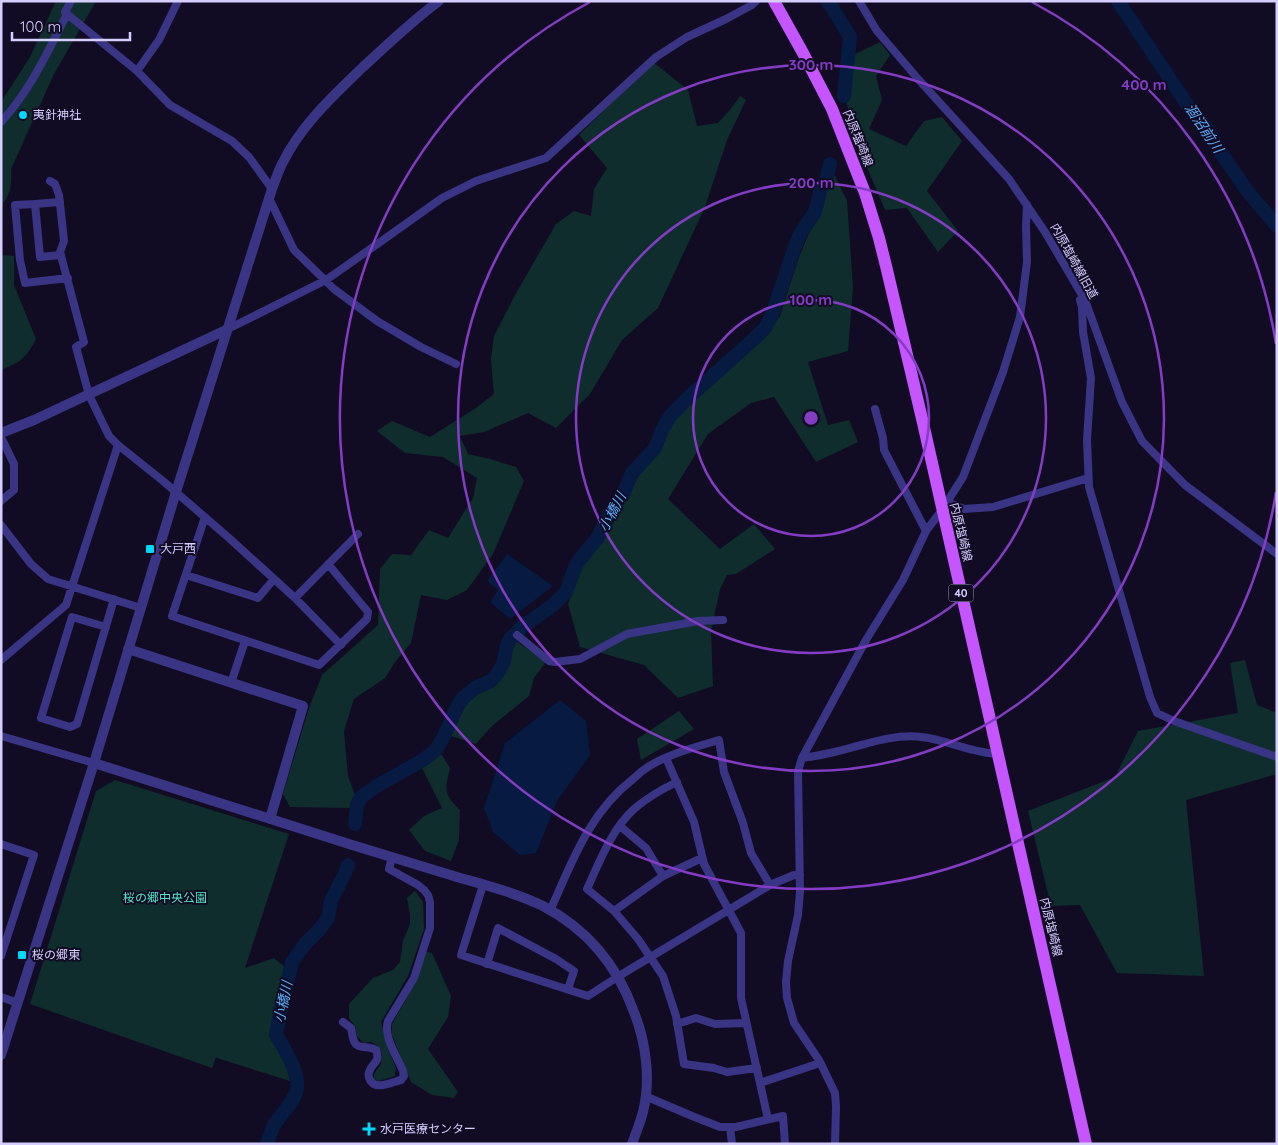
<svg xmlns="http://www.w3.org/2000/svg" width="1278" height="1145" viewBox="0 0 1278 1145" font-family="Quicksand,'Noto Sans JP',sans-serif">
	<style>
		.green { fill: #0f2d2d }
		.water { fill: #061a42 }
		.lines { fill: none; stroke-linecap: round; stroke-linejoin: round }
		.river { stroke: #061a42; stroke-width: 14 }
		.minor { stroke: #3a3485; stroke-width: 8 }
		.tertiary { stroke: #3a3485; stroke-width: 10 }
		.primary { stroke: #c455ff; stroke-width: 12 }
		.ring { fill: none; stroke: #843cc5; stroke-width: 2.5 }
		.poi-dot { fill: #00d9f9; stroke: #110c23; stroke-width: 2 }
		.labels { text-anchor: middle; stroke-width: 4; stroke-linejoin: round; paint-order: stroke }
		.shield { fill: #110c23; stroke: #9a94bd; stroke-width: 1 }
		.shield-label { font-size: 11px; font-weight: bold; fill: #d5ceff }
		.poi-label { font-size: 12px; fill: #d5ceff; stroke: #110c23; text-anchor: start }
		.street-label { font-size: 12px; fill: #d5ceff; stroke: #110c23 }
		.park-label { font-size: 12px; fill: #53e6c6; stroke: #110c23 }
		.water-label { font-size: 14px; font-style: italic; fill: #5cafff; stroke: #110c23 }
		.centre { fill: #843cc5; stroke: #110c23; stroke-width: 2.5 }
		.ring-label { font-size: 15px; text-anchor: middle; font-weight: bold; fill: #843cc5; stroke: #110c23; stroke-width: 4; stroke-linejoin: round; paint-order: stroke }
	</style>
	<rect width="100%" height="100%" fill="#110c23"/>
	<path class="green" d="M56 1H96L54 74 11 169C12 181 11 197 1 205V102L30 57Z
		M880 42 890 55 876 76 882 100 869 129 906 146 924 121 942 117 962 141 927 191 958 231 938 252 907 208 885 210 866 165 852 125 846 100 852 84 851 56Z
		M653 62 688 90 697 126 718 123 730 110 740 96 746 100 727 140 705 207 658 308 622 340 590 394 556 428 528 413 484 432 460 436 468 454 490 459 516 467 524 481 493 554 467 590 447 600 421 595 411 643 395 662 385 678 354 699 344 731 348 776 355 795 351 808 290 807 283 794 309 708 322 675 378 625 380 569 392 554 411 555 429 530 448 538 473 498 477 478 443 457 405 453 377 431 392 421 430 437 476 408 494 394 491 359 494 336 515 295 556 224 574 211 591 216 594 189 607 168 579 135Z
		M834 174 847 201 853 287 848 351 808 362 828 425 849 420 858 442 816 462 774 397 751 403 708 434 668 499 720 549 754 524 775 549 736 574 727 575 720 589 711 631 713 686 678 698 644 665 580 647 568 604 584 564 614 522 639 475 678 413 755 346 780 316 799 257Z
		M1 255 14 256V285L36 339C26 358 21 362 1 370Z
		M516 641 546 662 534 678 529 696 492 726 476 744 451 736 459 712 474 694 498 678 509 652Z
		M1245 660 1257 705 1277 713V774L1186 800 1204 976 1117 973 1080 905 1051 906 1028 811 1115 777 1138 731 1238 713 1230 663Z
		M679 711 694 729 641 760 637 739Z
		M440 752 450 768C445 790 443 794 460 810L459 840 451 861 425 851 409 830 424 816 442 808 422 768Z
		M115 780 289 834 245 968 274 958 285 967 273 1032 284 1055 290 1081 217 1058 216 1057 212 1068 30 1004 96 791Z
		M415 891 423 902 424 929 408 976 381 1022 387 1046 396 1068 395 1076 379 1081 374 1079V1074L381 1064 382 1054 378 1046 371 1042 363 1043 357 1036 355 1026 349 1018V1004L373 978 393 970 400 962 403 941 410 924V915L407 898Z
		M425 951 432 953 451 996 448 1017 428 1049 458 1092 454 1098 432 1095 411 1082 392 1035V1024L418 978Z"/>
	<path class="water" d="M507 554 553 586 510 619 490 602 498 590 487 581Z
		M560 700 586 721 590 755 557 801 536 853 520 855 493 832 484 808 505 743Z"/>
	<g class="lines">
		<path class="river" d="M828 1 850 37 844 96
			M1118 1 1194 115 1207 128 1221 153 1248 192 1277 226
			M355 824 357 805 361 797 377 786 423 760 436 750 444 736 457 707 463 698 475 688 491 681 497 674 503 664 507 645 510 639 522 627 553 605 566 592 572 575 577 563 598 537 605 522 612 508 623 494 632 473 655 448 662 430 670 416 688 398 756 337 765 328 772 315 794 249 800 234 815 212 821 188 826 180 830 164
			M267 1144C269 1138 271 1131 274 1125 281 1114 294 1103 297 1089 300 1074 284 1047 276 1035L280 1013 284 997 292 962 305 944 320 929 328 918 331 901 345 873 348 865"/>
		<path class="minor" d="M71 1 65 12 67 14 137 71 170 105 232 141 249 157 272 189
			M859 1 877 31 919 80 1009 179 1045 232 1085 300 1122 402 1142 441 1185 485 1277 554
			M137 71 159 40 178 1
			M1 122C30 91 48 51 67 14
			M50 181 55 184 59 195 64 241 60 252 84 342 76 347 89 395 109 436 118 445 163 481 229 538 295 598 341 645
			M269 198 294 250 334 289 377 321 421 347 456 364
			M60 202 35 204 40 257 61 255
			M35 204 15 205 20 260 25 283 68 278
			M1080 300 1082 307 1083 332 1091 378 1087 440 1089 487 1150 697 1157 713 1174 721 1277 757
			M226 330 326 280 376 245 442 198 476 181 546 158 656 57 687 37 726 19 752 5 756 1
			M875 409 883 438 884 450 926 531
			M1 437 14 464V490L1 501
			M947 502 964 509 993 507 1088 478
			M205 517 172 616 319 665 367 619 368 612 328 564
			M1 525 31 564 48 579 141 608
			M186 575 258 598 274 579
			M295 598 358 534
			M106 627 72 617 41 718 70 727 77 724 114 599
			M517 635 549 661 555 662 580 659 627 634 698 621 723 620
			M1 660 66 605 118 445
			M231 683 245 641
			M1 736 94 763
			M666 758 694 822 704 864 741 933V998L768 1119
			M802 758C809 757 817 756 825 754 858 748 888 733 922 737 947 740 973 753 997 754
			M677 782C662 789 647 798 634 809 611 830 600 861 587 889L614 911 638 939 663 976 676 1016 684 1064 714 1068 727 1072 757 1068
			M620 826 646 848 663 876
			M1 844 34 855 1 956
			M483 885 461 955 588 996 619 976 770 885 794 875H800
			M550 911C572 862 589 813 633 779 638 774 644 769 651 765 672 753 696 747 719 740L724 772 743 823 751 853 770 885
			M614 911 663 876 702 858
			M487 964 498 928 556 959 574 971 568 989
			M1 997 18 1003
			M343 1022 351 1028C352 1032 352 1037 354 1041 357 1050 368 1045 376 1050 381 1063 372 1062 369 1072 368 1075 369 1078 370 1080 376 1091 392 1082 401 1080L404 1076 403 1071C397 1056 383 1037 388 1021L414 978 430 928V902L428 895 424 890 418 885 389 869 392 857
			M677 1024 696 1018 715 1024 746 1023
			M760 1083 820 1063
			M645 1096 692 1116 720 1127H736L783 1116 785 1144
			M730 1127 732 1144
			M835 1144 836 1106 835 1093 819 1060 794 1023 787 998 786 982 788 961 798 915 800 892 798 771 802 758 866 640 903 580 926 531 942 510 963 477 1003 372 1020 317 1027 262 1026 226 1027 205"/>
		<path class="tertiary" d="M1 433 34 420 226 330
			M128 649 303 706 270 819
			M94 763C179 790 264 817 349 844 385 855 421 866 457 877 485 885 516 893 543 906 587 929 617 965 634 1012 646 1042 651 1080 643 1112 640 1123 636 1133 632 1144
			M1 1055 94 763 176 492 272 189C275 181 278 172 282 164 301 125 333 96 363 67 388 44 412 21 439 1"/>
		<path class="primary" d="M774 1 803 53 832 109 865 193 879 238 887 270 923 423 1086 1144"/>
	</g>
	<g class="ring">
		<circle cx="811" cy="418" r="118"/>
		<circle cx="811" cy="418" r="235"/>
		<circle cx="811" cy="418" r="353"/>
		<path d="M1276 492A471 471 0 1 1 590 2M1032 2A471 471 0 0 1 1276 344"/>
	</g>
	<g class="poi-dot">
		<circle cx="23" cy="115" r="5"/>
		<rect x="145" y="544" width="10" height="10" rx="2.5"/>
		<rect x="17" y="950" width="10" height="10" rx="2.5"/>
		<path d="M366.5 1121.5h5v5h5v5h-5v5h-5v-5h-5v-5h5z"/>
	</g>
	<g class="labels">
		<rect class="shield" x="948.5" y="584.5" width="25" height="17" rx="4"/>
		<g class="shield-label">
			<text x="961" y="597">40</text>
		</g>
		<g class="poi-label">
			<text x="33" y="119">夷針神社</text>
			<text x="160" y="553">大戸西</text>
			<text x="32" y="959">桜の郷東</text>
			<text x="380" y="1133">水戸医療センター</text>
		</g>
		<g class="street-label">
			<text transform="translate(858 138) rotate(68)" y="4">内原塩崎線</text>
			<text transform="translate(1074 261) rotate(61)" y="4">内原塩崎線旧道</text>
			<text transform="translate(961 532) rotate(77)" y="4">内原塩崎線</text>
			<text transform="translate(1051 927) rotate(77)" y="4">内原塩崎線</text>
		</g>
		<g class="park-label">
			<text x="165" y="902">桜の郷中央公園</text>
		</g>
		<g class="water-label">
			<text transform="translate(1204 128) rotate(56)" y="5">涸沼前川</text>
			<text transform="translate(612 512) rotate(-62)" y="5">小橋川</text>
			<text transform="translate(283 1002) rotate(-78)" y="5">小橋川</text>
		</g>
	</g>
	<circle cx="811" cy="418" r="8" class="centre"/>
	<g class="ring-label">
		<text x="811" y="70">300 m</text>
		<text x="1144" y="90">400 m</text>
		<text x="811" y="188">200 m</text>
		<text x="811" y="305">100 m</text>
	</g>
	<rect width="1278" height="1145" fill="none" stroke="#d5ceff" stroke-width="5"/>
	<path d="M12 32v8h118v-8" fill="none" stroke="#d5ceff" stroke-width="2.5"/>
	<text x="20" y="32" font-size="15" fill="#d5ceff" stroke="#110c23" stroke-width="4" paint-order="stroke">100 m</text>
</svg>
